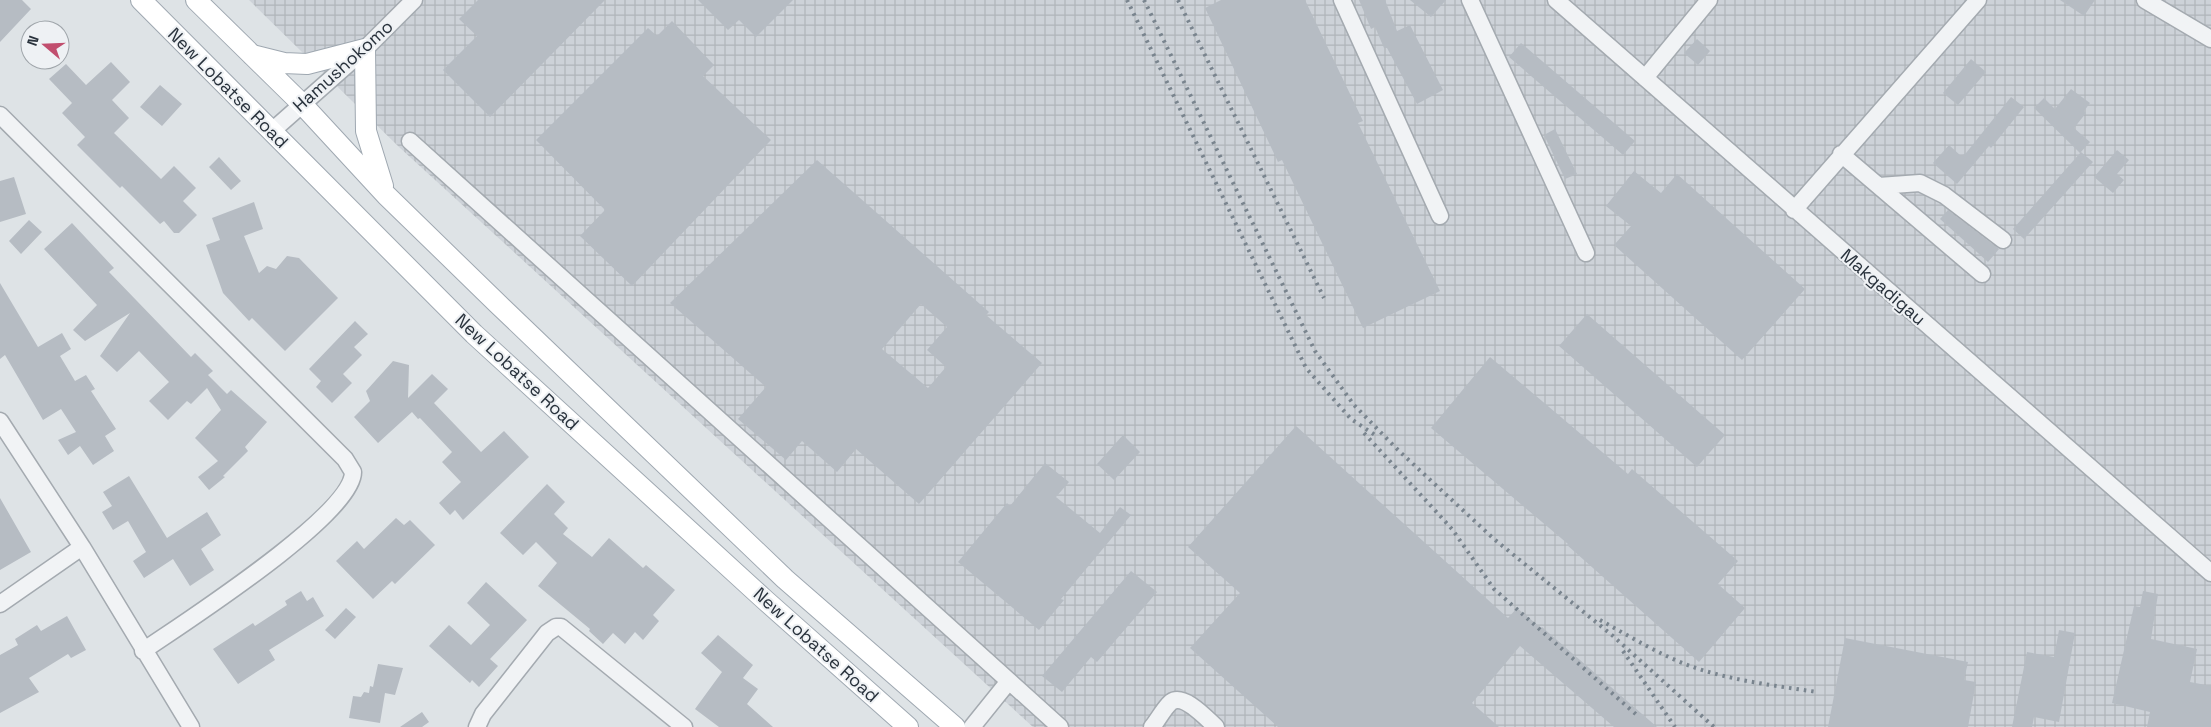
<svg xmlns="http://www.w3.org/2000/svg" width="2211" height="727" viewBox="0 0 2211 727" font-family="'Space Grotesk',sans-serif">
	<style>
		.industrial { fill: url(#industrial-grid) }
		.building { fill: #b6bcc3; fill-rule: evenodd }
		.lines { fill: none; stroke-linecap: round; stroke-linejoin: round }
		.minor-casing { stroke: #a4aab0; stroke-width: 19 }
		.major-casing { stroke: #9fa8b1; stroke-width: 22 }
		.minor { stroke: #f1f3f5; stroke-width: 16 }
		.major { stroke: #fff; stroke-width: 20 }
		.rail { stroke: #79848e; stroke-width: 4; stroke-dasharray: 2.5 5; stroke-linecap: butt }
		.labels { text-anchor: middle; stroke-width: 4; stroke-linejoin: round; paint-order: stroke }
		.street-label { font-size: 18px; fill: #29323c; stroke: #eef1f4 }
	</style>
	<defs>
		<pattern id="industrial-grid" width="8" height="8" patternUnits="userSpaceOnUse" patternTransform="scale(1.25)"><rect width="8" height="8" fill="#cdd2d8"/><path d="M0 4h8M4 0v8" fill="none" stroke="#b0b5ba"/></pattern>
	</defs>
	<rect width="100%" height="100%" fill="#dee3e6"/>
	<path class="industrial" d="M249 0H2211V727H1033L399 147Z"/>
	<path class="building" d="M0 0H22L31 9 0 42Z
		M478 0H605L490 117 443 70 477 36 459 19Z
		M698 0H793L756 37 739 20 728 30Z
		M1221 0H1305L1363 121 1358 123 1440 291 1363 328 1282 160 1278 162 1205 8Z
		M1359 0H1385L1397 31 1410 25 1443 90 1417 104 1387 48H1384L1375 27 1371 29Z
		M1410 0H1446L1431 17Z
		M2060 0H2095L2084 16Z
		M672 21 714 65 703 76 771 140 632 286 580 236 605 210 536 140 648 28 657 36Z
		M1697 39 1710 51 1698 65 1684 53Z
		M1521 43 1635 141 1623 155 1509 57Z
		M1971 59 1986 72 1958 105 1943 93Z
		M111 62 130 82 112 100 129 118 114 133 161 179 174 166 196 188 183 201 197 215 179 233H174L164 221 160 224 122 186 120 188 77 145 85 137 62 113 72 103 49 79 66 64 86 85Z
		M160 85 182 104 162 126 140 107Z
		M2071 89 2090 103 2084 111 2086 113 2074 128 2090 142 2080 153 2034 108 2044 98 2055 109Z
		M2011 97 2024 107 1991 148 1989 146 1957 184 1933 163 1949 145 1961 156 1966 153Z
		M1555 129 1577 174 1565 179 1544 135Z
		M2117 150 2129 160 2117 174 2124 180 2113 193 2094 177Z
		M2081 152 2093 162 2024 239 2013 229Z
		M219 157 241 181 231 190 209 167Z
		M817 160 989 312 986 315 1042 363 919 504 856 449 837 472 802 441 786 460 738 419 766 387 670 303ZM921 304 947 327 927 350 946 367 928 388 882 349Z
		M1634 171 1661 193 1677 174 1805 289 1742 360 1614 245 1631 226 1606 206Z
		M14 177 26 214 0 222V181Z
		M254 202 263 229 244 236 259 273 267 266 276 269 287 256 299 258 338 298 285 351 252 318 249 321 223 293 206 245 220 240 212 218Z
		M1948 210 1999 249 1988 262 1940 219Z
		M29 220 42 232 21 254 9 241Z
		M72 223 114 268 109 272 191 357 195 353 213 371 208 375 227 394 231 390 267 422 245 447 248 451 223 476 225 477 209 490 198 477 218 461 195 438 221 410 207 388 191 404 187 401 168 420 149 401 169 382 139 351 117 372 100 356 130 313 85 341 73 330 97 305 44 249Z
		M0 283 38 347 62 333 71 349 60 356 75 381 86 375 95 389 91 391 116 429 105 436 114 451 93 465 80 446 68 455 58 440 76 432 61 409 43 420 5 355 0 359Z
		M1587 314 1725 435 1697 467 1559 346Z
		M355 321 368 334 354 347 362 355 343 374 352 383 332 403 316 387 321 381 309 369Z
		M1490 357 1628 474 1632 469 1738 561 1718 584 1745 608 1699 662 1567 545 1568 544 1431 428Z
		M393 361 409 365 408 398 432 374 448 389 434 403 481 452 504 431 529 457 463 520 455 510 450 515 439 503 461 482 442 462 452 452 420 418 418 419 412 412 378 443 354 417 370 401 366 391Z
		M1296 426 1508 618 1517 608 1541 628 1542 627 1657 727H1614L1520 646 1472 703 1499 727H1278L1190 648 1240 593 1188 547Z
		M1123 435 1140 452 1114 480 1097 464Z
		M1045 463 1069 482 1056 497 1100 533 1120 507 1131 515 1061 599 1064 600 1039 630 958 562 1007 503 1010 506Z
		M129 476 167 538 207 512 221 535 201 549 214 570 190 586 173 559 144 578 133 561 146 552 128 521 113 530 102 512 112 506 103 492Z
		M547 484 565 502 554 514 568 528 563 534 592 557 609 538 643 568 646 565 675 590 653 615 659 621 643 640 635 632 625 644 613 633 603 644 589 631 590 629 538 586 557 563 536 542 523 555 500 533Z
		M0 498 31 552 0 570Z
		M396 518 404 525 410 520 435 545 395 584 392 581 373 599 336 561 357 541 364 549Z
		M1131 571 1157 592 1097 662 1091 657 1062 692 1042 676Z
		M486 582 527 620 490 659 498 666 479 687 472 680 470 683 429 646 449 625 471 645 490 625 467 603Z
		M301 591 307 601 313 597 324 616 269 650 275 660 238 684 213 649 253 623 255 626 287 605 285 601Z
		M2143 591 2158 594 2151 639 2197 649 2190 682 2211 686V727H2147L2150 712 2112 703 2134 606 2140 607Z
		M346 608 356 617 335 639 325 630Z
		M67 616 86 650 71 658 68 654 29 678 39 692 0 713V655L18 645 15 639 37 625 41 631Z
		M2059 630 2075 633 2059 722 2034 717 2032 727H2012L2027 652 2054 657Z
		M718 635 753 665 743 678 758 689 747 704 773 727H719L695 709 722 672 701 653Z
		M1845 638 1968 662 1964 680 1976 682 1968 727H1828Z
		M378 664 403 668 395 695 385 693 380 723 349 718 353 696 361 697 364 692 369 693 370 686 373 687Z
		M422 712 429 722 422 727H400Z"/>
	<g class="lines">
		<defs>
			<path id="minor" d="M1342 0 1440 216
				M1470 0 1586 253
				M1556 0 2211 573
				M2145 0 2211 39
				M1645 78 1709 0
				M0 115 345 459 353 472C353 515 182 624 143 651
				M272 131 365 49 414 0
				M410 141 1060 727
				M1841 154 1982 274
				M1879 186 1920 183 1944 195 2003 240
				M1794 210 1978 0
				M0 421 82 547 191 727
				M0 604 82 547
				M477 727 483 714 547 633 556 627H561L684 727
				M972 727 1009 681
				M1152 727C1158 720 1164 708 1171 702 1184 693 1207 719 1216 727"/>
			<path id="major" d="M141 0 474 334 765 600 908 727
				M196 0 302 104 386 195 498 304 785 579 955 727
				M252 55 284 63 307 64 365 49 366 131 383 186"/>
		</defs>
		<use href="#minor" class="minor-casing"/>
		<use href="#major" class="major-casing"/>
		<use href="#minor" class="minor"/>
		<use href="#major" class="major"/>
		<path class="rail" d="M1127 0 1306 368 1351 419 1378 437
			M1144 0 1315 351 1354 405 1399 451 1494 539 1613 636 1714 727
			M1178 0 1324 298
			M1364 433 1452 529 1494 589 1639 717
			M1600 620C1631 637 1663 657 1696 668 1735 681 1777 686 1817 692
			M1623 651 1675 727"/>
	</g>
	<g class="labels">
		<g class="street-label">
			<text transform="translate(343 66) rotate(-42)" y="6">Hamushokomo</text>
			<text transform="translate(228 88) rotate(45)" y="6">New Lobatse Road</text>
			<text transform="translate(1883 287) rotate(41)" y="6">Makgadigau</text>
			<text transform="translate(517 372) rotate(43)" y="6">New Lobatse Road</text>
			<text transform="translate(816 645) rotate(42)" y="6">New Lobatse Road</text>
		</g>
	</g>
	<g transform="translate(45 45) rotate(289)"><circle r="24" fill="#eef1f4" stroke="#9fa5aa"/>
	<path d="M0-4L9 19L0 12L-9 19Z" fill="#c14e6e"/>
	<text y="-8" font-size="14" font-weight="bold" text-anchor="middle" fill="#29323c">N</text>
	</g>
</svg>
